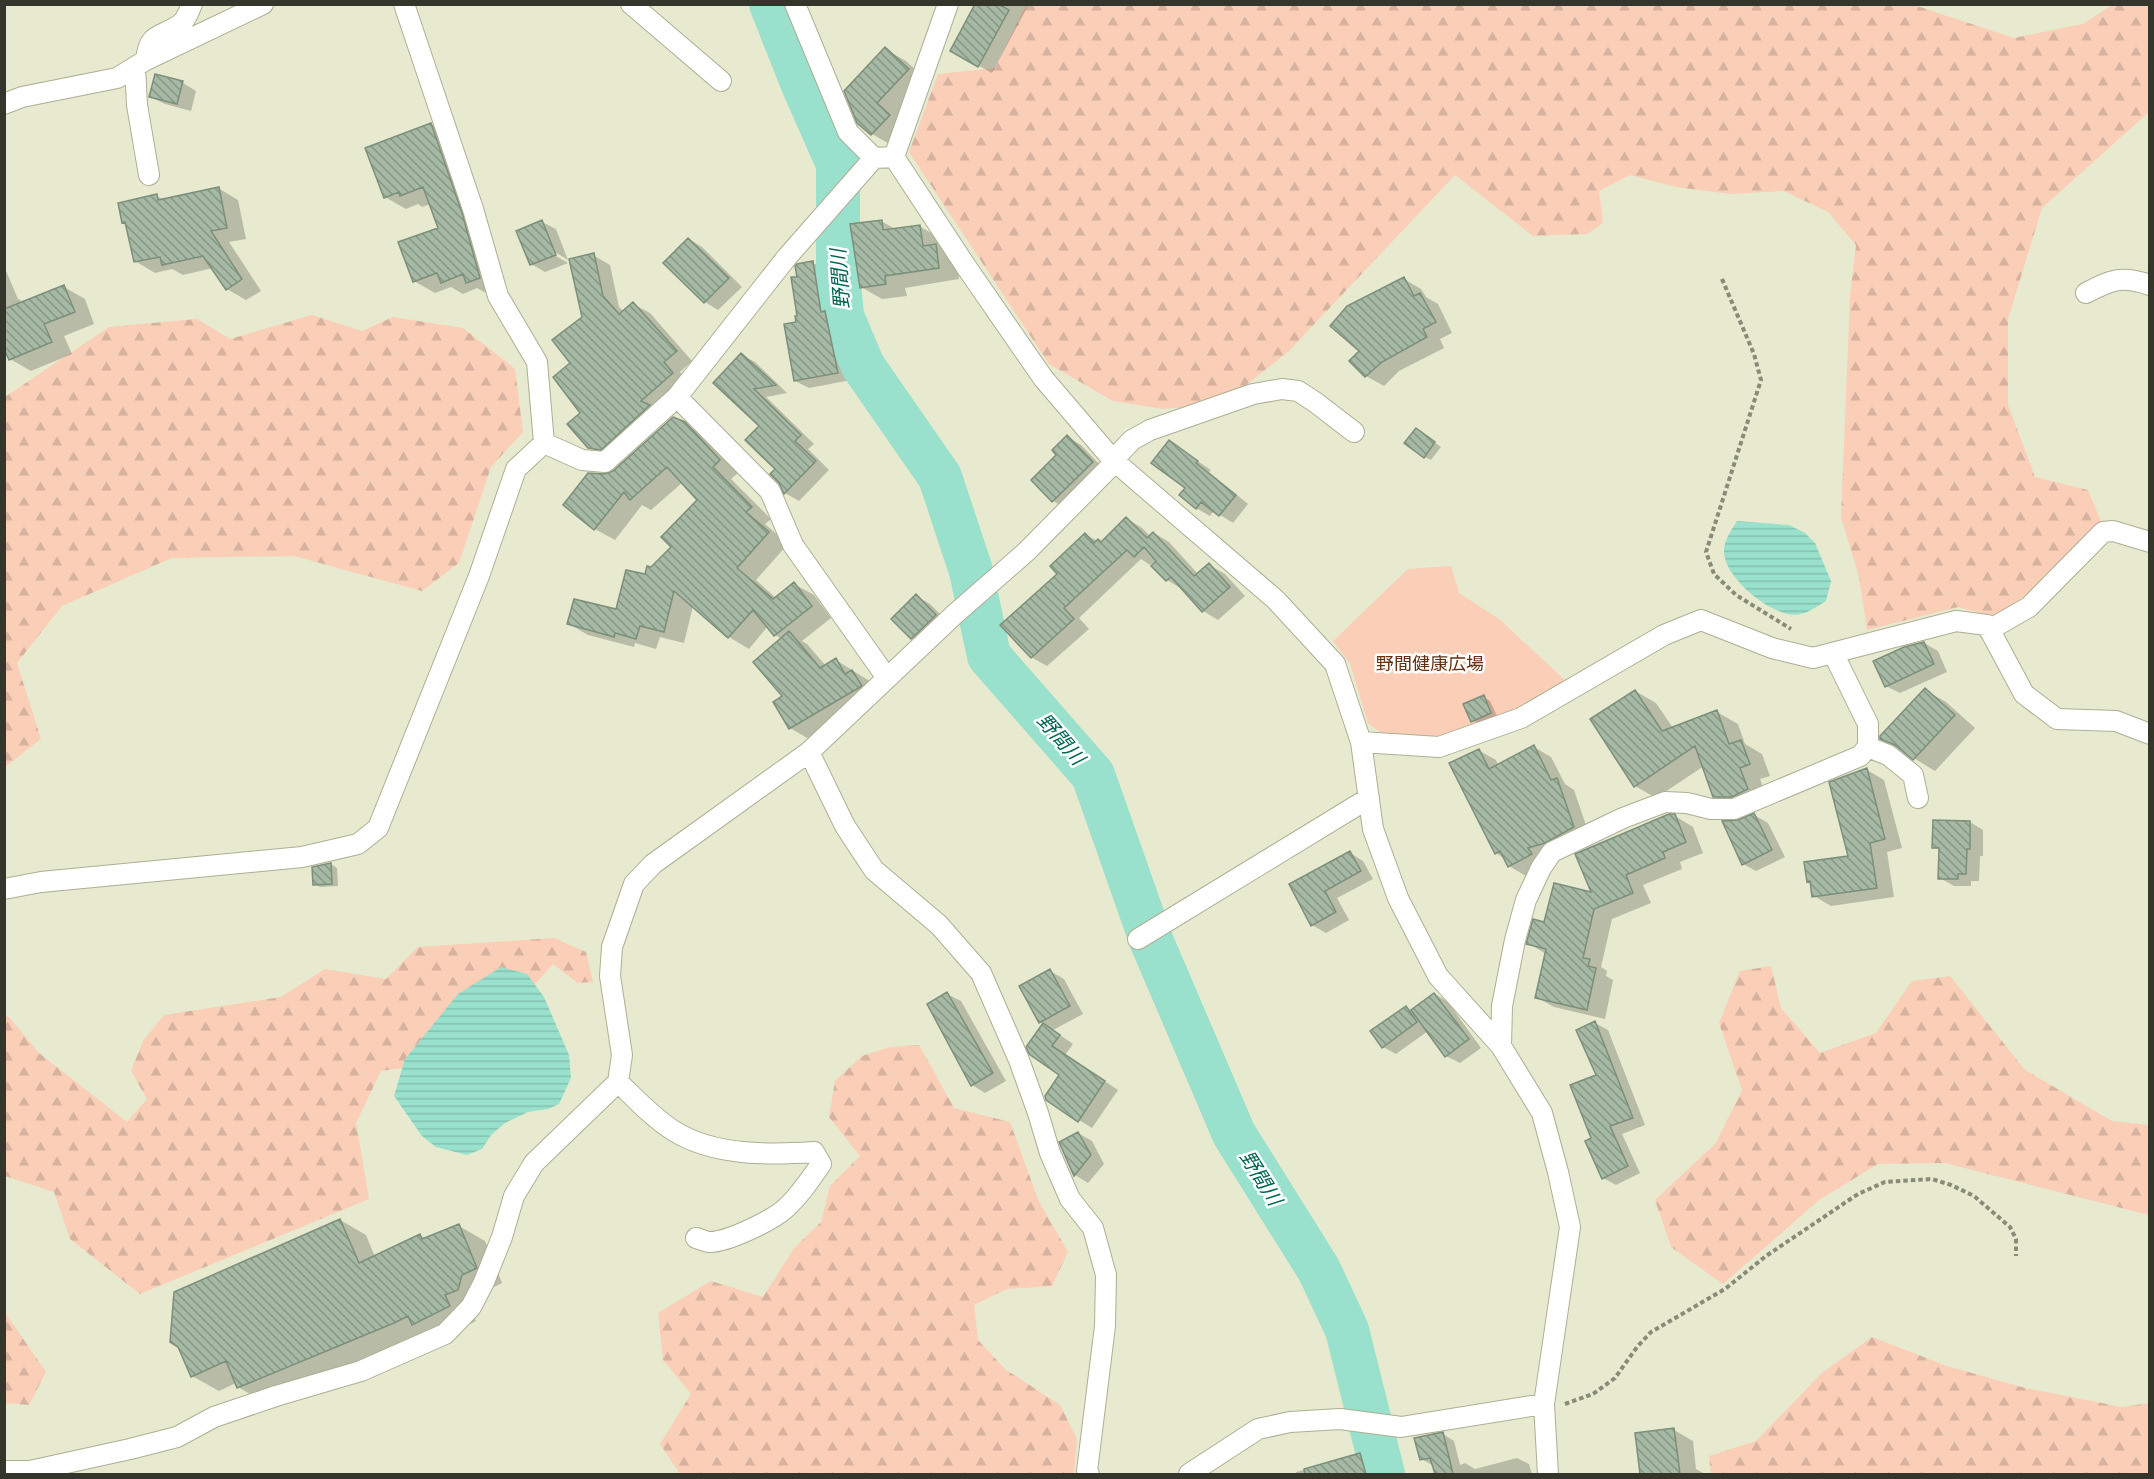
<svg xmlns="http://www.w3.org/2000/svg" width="2154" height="1479" viewBox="0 0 2154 1479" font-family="'Alegreya Sans','Noto Sans JP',sans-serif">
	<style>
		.forest { fill: url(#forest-firs) }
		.park { fill: #faceb7 }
		.water { fill: url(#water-rules) }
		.shadow { fill: #0003 }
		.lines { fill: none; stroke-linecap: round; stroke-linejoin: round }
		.river { stroke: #99e0cd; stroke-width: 44 }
		.building { fill: url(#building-back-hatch); stroke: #7c8f7b; stroke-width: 1.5 }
		.minor-casing { stroke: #acaf94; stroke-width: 22 }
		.path { stroke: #898b79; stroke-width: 4; stroke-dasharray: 4.5 3; stroke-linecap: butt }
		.minor { stroke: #fff; stroke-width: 20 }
		.labels { text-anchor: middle; stroke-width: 5; stroke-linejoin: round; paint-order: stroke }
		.park-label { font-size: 18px; fill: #622f10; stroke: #fff }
		.water-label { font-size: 20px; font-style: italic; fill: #016654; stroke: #fff }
	</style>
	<defs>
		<pattern id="forest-firs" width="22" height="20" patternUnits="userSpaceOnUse" patternTransform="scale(1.5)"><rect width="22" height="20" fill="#faceb7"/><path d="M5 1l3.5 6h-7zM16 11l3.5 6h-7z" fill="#d7b29e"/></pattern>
		<pattern id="water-rules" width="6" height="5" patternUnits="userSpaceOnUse" patternTransform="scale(1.5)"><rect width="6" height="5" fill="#99e0cd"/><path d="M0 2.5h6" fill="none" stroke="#84c1b0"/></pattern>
		<pattern id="building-back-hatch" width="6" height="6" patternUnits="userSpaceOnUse" patternTransform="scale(1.5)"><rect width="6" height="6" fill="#a5b9a4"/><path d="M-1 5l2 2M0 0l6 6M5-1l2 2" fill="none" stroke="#879786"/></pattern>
	</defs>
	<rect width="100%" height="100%" fill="#e7eacf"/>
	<path class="forest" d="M1911 4 2014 38 2083 24 2112 5H2149V112L2042 208 2008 319V405L2035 477 2088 490 2103 526 1999 618 1958 607 1867 630 1859 577 1841 517 1850 296 1856 245 1828 212 1784 191 1730 194 1676 187 1630 175 1599 191 1603 223 1587 234 1533 236 1455 175 1289 351 1222 404 1162 409 1113 401 1049 364 909 152 938 74 995 68 1026 5Z
		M312 315 362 331 393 317 463 328 515 369 523 432 491 467 459 563 422 591 294 556 172 558 62 606 17 663 41 739 5 767V397L109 327 197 319 230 339Z
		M554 938 586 952 593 982 578 983 553 964 518 1003 437 1063 381 1071 356 1123 369 1199 140 1294 70 1239 54 1192 5 1176V1015L9 1017 39 1053 127 1122 147 1099 131 1071 143 1041 164 1015 281 997 325 969 386 979 418 947Z
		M1771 966 1781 1008 1820 1053 1876 1033 1912 981 1950 976 2025 1070 2112 1121 2149 1125V1215L1945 1163 1878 1164 1819 1200 1723 1284 1671 1247 1655 1200 1716 1143 1742 1090 1719 1023 1740 971Z
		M919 1045 954 1108 1010 1122 1039 1202 1068 1252 1052 1286 1007 1289 974 1305 978 1340 1005 1369 1060 1405 1077 1439 1074 1474H680L660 1444 691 1394 663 1360 658 1313 711 1281 763 1297 795 1247 821 1222 830 1186 860 1156 829 1117 835 1081 862 1056 890 1047Z
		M4 1311 46 1372 29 1405 5 1403Z
		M1872 1337 1947 1366 2025 1388 2122 1407 2149 1403V1474H1711L1709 1456 1756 1441 1823 1372Z"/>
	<path class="park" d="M1451 566 1459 593 1499 619 1565 680 1538 701 1441 742 1385 736 1368 723 1350 664 1333 641 1408 569Z"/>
	<path class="water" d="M1737 521 1789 525 1805 533 1815 543 1831 581 1826 601C1819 605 1810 612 1801 614 1776 621 1723 578 1724 551 1724 540 1732 529 1737 521Z
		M501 967 527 974 544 997 569 1055 571 1078 559 1104 548 1109 528 1112 505 1123 491 1135 482 1149 467 1155 436 1147 422 1136 394 1096 405 1059 458 994Z"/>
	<path class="shadow" d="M977 4H1029L992 73 952 51Z
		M885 49 906 61 928 81 897 116 910 127 893 146 872 134 858 122Z
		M156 76 183 83 196 91 191 111 165 104 151 97Z
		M431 124 452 136 488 294 477 288 463 294 451 287 435 293 414 281 439 228 431 204 422 207 418 204 406 209 385 197Z
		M218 188 238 200 246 239 229 242 261 291 246 300 227 289 213 268 183 275 172 269 155 273 135 261 127 224 124 222 157 196 164 200Z
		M881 221 897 230 919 226 940 238 942 249 956 257 959 279 905 288 907 296 882 299 861 287Z
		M542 222 556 229 568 260 550 249 549 252 568 263 545 272 531 264Z
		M689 239 702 247 742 287 718 310 705 302Z
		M593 255 610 265 619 307 624 312 633 304 650 313 692 361 680 372 689 383 606 457 589 447 573 364 583 318 569 260Z
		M813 263 827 271 834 318 839 321 851 380 809 388 795 381 799 317 798 278Z
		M4 266 18 299 25 303 64 287 85 299 94 324 64 336 72 354 31 371 10 359 4 348Z
		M1404 279 1421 289 1426 297 1438 304 1452 333 1440 339 1444 348 1399 371 1384 386 1366 376 1351 361 1361 351Z
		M741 355 755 362 787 393 766 397 814 444 808 449 829 470 799 501 785 493 780 482 761 426Z
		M685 424 705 436 739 472 731 479 771 519 765 524 788 544 756 580 776 598 794 584 814 595 831 618 802 641 807 644 826 666 836 660 871 682 879 696 809 739 790 728 775 702 785 697 782 639 775 635 768 626 749 649 729 637 693 606 684 643 660 637 656 649 635 643 634 647 588 635 569 624 617 611 651 569 673 547 699 501 683 482 651 510 642 505 615 540 595 529 565 505 605 475 613 472Z
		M1422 433 1441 447 1431 460 1425 457Z
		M1067 437 1081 445 1106 471 1067 509 1053 501 1033 480 1058 455Z
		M1169 442 1211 470 1209 472 1248 504 1233 523 1214 511 1210 516 1196 508Z
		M1126 518 1142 528 1150 536 1154 533 1169 542 1198 574 1209 565 1225 574 1245 596 1218 620 1203 611 1182 589 1167 580 1157 559 1150 565 1141 559 1079 618 1089 629 1047 666 1031 657 1060 574 1086 535 1102 543Z
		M916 596 930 604 949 623 926 646 912 638Z
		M1924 643 1938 651 1947 672 1900 693 1886 686Z
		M1925 690 1946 702 1975 728 1935 771 1881 738Z
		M1635 691 1656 703 1673 728 1717 712 1738 724 1745 744 1762 754 1770 776 1760 779 1768 801 1735 808 1714 796 1704 766 1656 798 1635 786Z
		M1484 697 1490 701 1497 716 1479 724 1472 720Z
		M1534 747 1551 757 1565 784 1574 790 1590 837 1548 864 1526 876 1509 866 1505 859 1496 853 1478 750 1496 760 1498 765Z
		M1867 770 1884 780 1902 848 1887 852 1894 897 1831 906 1814 896 1812 883 1808 881 1850 857Z
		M1754 815 1768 823 1785 857 1756 871 1743 864Z
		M1675 816 1693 827 1703 853 1680 862 1682 869 1643 885 1651 903 1612 919 1601 967 1607 971 1606 976 1613 980 1605 1019 1554 1007 1536 997 1546 954 1528 943 1545 924 1594 894Z
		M1970 822 1983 830V856H1980L1979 881H1971V886H1954L1940 878 1941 851 1934 847Z
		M1350 853 1363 861 1373 879 1337 898 1349 920 1326 933 1312 925 1291 885Z
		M331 864 337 868 338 886 320 887 314 884Z
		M1050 971 1064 979 1083 1014 1053 1030 1073 1044 1065 1055 1118 1090 1092 1128 1079 1120 1044 1024 1040 1022Z
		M947 994 961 1001 1006 1081 985 1093 972 1085Z
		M1435 994 1448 1002 1481 1048 1460 1063 1446 1056 1428 1031 1396 1054 1383 1047 1406 1008 1411 1011Z
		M1595 1023 1608 1030 1645 1125 1622 1134 1640 1173 1616 1185 1603 1178 1593 1139 1598 1076Z
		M1078 1133 1092 1141 1104 1164 1088 1183 1075 1175 1061 1143Z
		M340 1220 366 1235 375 1257 420 1235 426 1239 459 1226 485 1241 502 1283 488 1290 484 1304 471 1310 476 1321 440 1339 264 1402 238 1387 236 1383 219 1391 192 1376Z
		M1674 1430 1693 1441 1696 1469 1705 1474H1641L1636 1434Z
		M1443 1434 1454 1441 1460 1465 1465 1463 1475 1469 1517 1458 1529 1464 1532 1474H1436L1434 1466 1421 1459Z
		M1360 1455 1373 1463 1376 1474H1296V1472Z"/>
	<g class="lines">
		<path class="river" d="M771 4 804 87 838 164V273L842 316 863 366 940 477 971 571 989 656 1093 775 1151 940 1234 1134 1319 1270 1347 1330 1383 1474"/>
	</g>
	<path class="building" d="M975 4H998L1009 10 978 67 950 51Z
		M885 47 909 69 877 103 890 115 871 135 857 123 844 91Z
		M155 74 183 81 177 104 149 97Z
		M431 123 462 213 480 278 466 283 463 274 441 283 437 273 413 282 398 242 438 228 423 187 400 196 399 192 384 198 365 148Z
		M219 187 227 228 211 231 242 279 226 290 203 256 162 265 160 257 134 262 125 222 122 223 118 203 157 194 158 200Z
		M542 220 556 255 530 265 516 231Z
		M882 220 883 230 920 225 923 246 936 244 939 268 885 276 886 284 860 288 850 224Z
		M688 238 729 278 704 303 663 263Z
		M594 253 603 296 619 314 633 302 677 351 664 362 673 373 641 401 650 405 601 450 588 448 567 424 580 413 553 377 570 363 552 340 582 317 569 259Z
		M813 261 821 312 825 311 838 373 794 381 784 324 796 322 795 316H797L791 277H797L795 266 797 264Z
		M1404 277 1414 296 1420 293 1436 322 1423 329 1427 337 1382 362 1365 377 1349 361 1359 351 1330 326 1347 306Z
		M64 285 75 312 44 324 52 342 9 360 4 349V309Z
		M741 353 776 385 754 389 801 435 795 441 816 461 784 494 779 483 770 474 775 469 745 440 759 426 713 383Z
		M673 417 685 422 720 460 713 467 752 507 746 512 769 532 737 568 773 599 794 582 812 606 774 636 753 610 728 638 674 591 664 632 640 626 636 639 615 633 614 637 567 624 574 599 616 609 626 570 645 574 647 566 651 567 671 547 661 537 697 500 667 467 630 500 624 492 594 530 563 505 588 473 604 474 613 471Z
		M1416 428 1435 442 1424 458 1404 443Z
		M1067 435 1093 462 1052 502 1031 480 1056 455 1052 450Z
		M1169 440 1198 461 1196 463 1236 495 1219 516 1201 502 1196 509 1179 495 1185 488 1151 463Z
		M1126 517 1147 538 1153 532 1194 576 1209 563 1230 587 1202 612 1171 577 1166 581 1151 566 1156 561 1144 547 1134 557 1127 550 1064 608 1074 619 1031 658 1000 625 1057 574 1050 566 1085 533 1094 543 1098 539 1101 542Z
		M916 594 936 615 911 639 891 619Z
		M789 631 820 668 836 658 845 674 852 670 862 686 789 729 773 702 782 696 753 662Z
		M1924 642 1934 664 1885 687 1873 661 1904 647Z
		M1925 688 1955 715 1913 760 1895 745 1880 739V736Z
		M1635 690 1662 731 1717 710 1729 744 1741 740 1750 764 1740 768 1748 789 1732 797H1713L1695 746 1634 787 1590 719Z
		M1484 695 1491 713 1471 722 1463 704Z
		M1534 745 1551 780 1557 778 1574 827 1545 843 1528 848 1532 854 1508 867 1500 851 1495 854 1449 763 1479 749 1489 769Z
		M1867 768 1885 839 1870 843 1877 888 1812 897 1810 881 1807 882 1804 862 1848 856 1829 782Z
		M1754 813 1772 850 1742 865 1722 821 1738 820Z
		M1669 814H1675L1686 842 1663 852 1665 858 1626 875 1633 893 1594 909 1583 958 1590 959 1588 966 1596 968 1587 1010 1535 998 1546 949 1526 944 1533 919 1544 922 1554 883 1591 892 1575 854Z
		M1933 820 1970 821V849H1967L1966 874H1958V879H1938L1939 848H1932Z
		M1350 851 1361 871 1325 891 1336 912 1311 926 1289 884Z
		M331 863 332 884 313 885 312 867Z
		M1050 969 1070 1006 1039 1023 1019 986Z
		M947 992 993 1073 971 1086 927 1004Z
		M1434 993 1469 1039 1445 1057 1411 1010Z
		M1406 1006 1417 1022 1382 1048 1370 1031Z
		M1595 1021 1633 1118 1610 1126 1628 1166 1602 1179 1585 1141 1591 1138 1570 1085 1596 1075 1576 1030Z
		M1043 1023 1060 1035 1052 1046 1105 1081 1078 1122 1046 1100 1045 1096 1059 1075 1029 1054 1026 1047Z
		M1078 1132 1091 1155 1074 1176 1059 1142Z
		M340 1219 359 1263 420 1234 422 1239 459 1224 477 1268 462 1275 458 1290 445 1295 450 1306 412 1325 408 1316 394 1323 237 1388 226 1361 191 1377 178 1347 170 1342 174 1292Z
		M1674 1428 1680 1474H1640L1635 1433Z
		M1443 1432 1453 1474H1435L1430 1458 1420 1460 1414 1438Z
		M1360 1453 1366 1474H1305L1304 1469Z"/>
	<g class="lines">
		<defs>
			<path id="minor" d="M404 4 473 209 498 296 537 362 544 443
				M631 4 721 81
				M795 4 848 132 874 158
				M146 60C149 32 160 38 179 25 186 21 189 11 192 4
				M135 67 137 105 149 175
				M4 104 22 97 117 78 146 60 263 4
				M894 157 967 268 1043 378 1113 460 1276 600 1335 664 1361 742 1373 829 1398 898 1438 976 1501 1046 1542 1113 1558 1172 1570 1227 1544 1404 1548 1474
				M894 157 948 4
				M2086 293C2111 280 2121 275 2150 285
				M677 397 770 491 793 545 887 678
				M544 443 582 460 605 462 677 397 787 257 874 158 894 157
				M1113 460 1132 440 1150 430 1253 394 1282 389 1298 391 1315 402 1354 432
				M1989 630 2029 607 2103 532 2113 531 2150 542
				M1361 742 1439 747 1521 718 1664 635 1701 620 1772 648 1813 658 1956 621 1987 625 2024 694 2057 719 2116 721 2150 734
				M1868 747 1888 755 1913 775 1918 798
				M809 752 845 826 874 870 939 925 981 973 1019 1060 1038 1113 1050 1153 1070 1199 1093 1228 1106 1275 1105 1326 1087 1471 1089 1474
				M4 889 41 882 302 857 358 844 378 828 479 576 516 469 544 443
				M1138 939 1369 798
				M1501 1046 1502 1006 1515 940 1526 900 1541 868 1552 852 1623 818 1665 802 1687 803 1711 809H1734L1860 756 1868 747V724L1833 653
				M618 1082C636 1099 653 1118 674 1131 714 1156 769 1155 814 1152L821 1164C810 1180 800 1195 786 1208 773 1220 728 1242 710 1242 706 1242 700 1239 696 1238
				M4 1471H30L130 1449 177 1437 214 1417 276 1396 361 1371 445 1334 471 1307 484 1282 502 1237 514 1196 534 1163 618 1082 622 1055 610 976 612 947 634 884 653 864 809 752 955 614 1026 552 1115 462
				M1189 1474 1258 1429 1290 1422 1340 1419 1401 1427 1544 1404"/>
		</defs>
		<use href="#minor" class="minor-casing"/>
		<path class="path" d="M1722 279 1754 354 1761 380 1706 552 1714 574 1736 595 1791 629
			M1565 1404 1593 1394 1615 1378 1637 1347 1651 1332 1725 1289 1766 1256 1858 1194 1885 1182 1932 1179 1951 1185 1974 1196 2010 1227 2016 1239V1256"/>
		<use href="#minor" class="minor"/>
	</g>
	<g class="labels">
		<g class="park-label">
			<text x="1430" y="670">野間健康広場</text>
		</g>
		<g class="water-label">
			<text transform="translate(840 279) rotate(-94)" y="7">野間川</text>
			<text transform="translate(1061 739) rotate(49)" y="7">野間川</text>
			<text transform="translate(1261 1178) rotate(58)" y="7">野間川</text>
		</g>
	</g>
	<rect width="2154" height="1479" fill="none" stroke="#34352b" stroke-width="12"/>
</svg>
